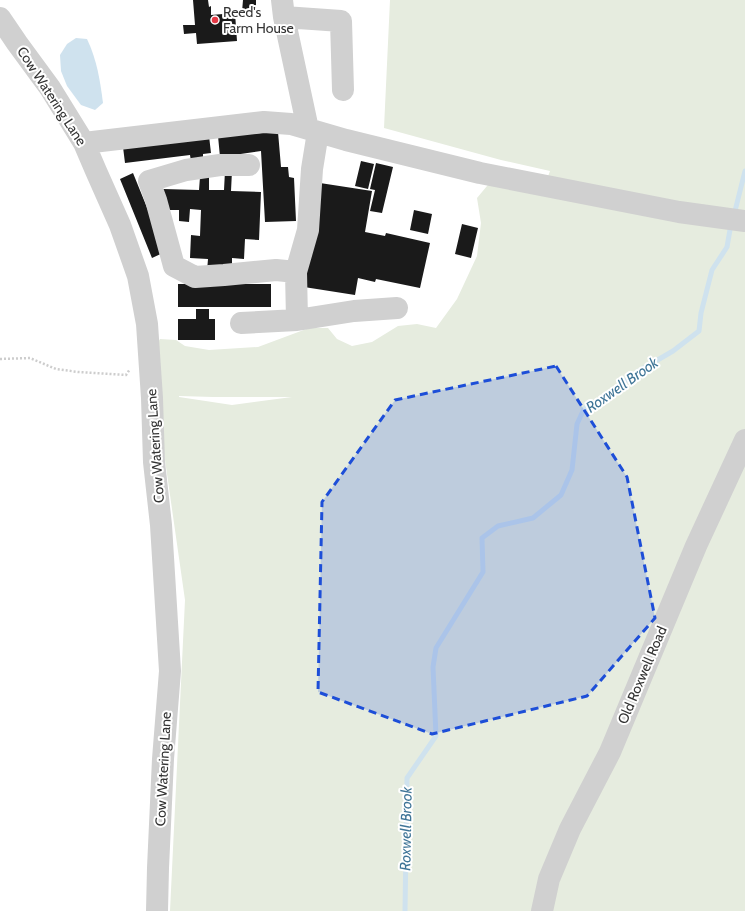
<svg xmlns="http://www.w3.org/2000/svg" width="745" height="911" viewBox="0 0 745 911" font-family="Cabin,sans-serif">
	<style>
		.green { fill: #e6ecdf; fill-rule: evenodd }
		.water { fill: #cfe2ee }
		.lines { fill: none; stroke-linecap: round; stroke-linejoin: round }
		.stream { stroke: #cfe2ee; stroke-width: 5 }
		.building { fill: #1a1a1a }
		.path { stroke: #cdcdcd; stroke-width: 2.5; stroke-dasharray: 2 2; stroke-linecap: butt }
		.minor { stroke: #d0d0d0; stroke-width: 22 }
		.marked { fill: #1d4ed8; fill-opacity: 0.2; stroke: #1d4ed8; stroke-width: 3; stroke-dasharray: 8 5; stroke-linejoin: round }
		.poi-dot { fill: #e63946; stroke: #fff; stroke-width: 1.5 }
		.labels { text-anchor: middle; stroke-width: 4; stroke-linejoin: round; paint-order: stroke }
		.poi-label { font-size: 14px; fill: #333; stroke: #fff; text-anchor: start }
		.street-label { font-size: 14px; fill: #333; stroke: #fff }
		.water-label { font-size: 15px; font-style: italic; fill: #3f7597; stroke: #fff }
	</style>
	<rect width="100%" height="100%" fill="#fff"/>
	<path class="green" d="M390 0H745V911H170L185 600 163 446 152 353 160 339 176 340 185 346 209 350 258 347 309 328H328L337 339 352 346 372 342 398 326 417 324 436 328 457 299 477 256 481 223 477 198 492 180 542 193 550 171 501 160 384 128ZM179 397V396L213 397H292L232 405Z"/>
	<path class="water" d="M76 38 87 39C97 60 100 80 103 103L95 110 81 105 67 86 61 71 60 55 67 44Z"/>
	<g class="lines">
		<path class="stream" d="M734 215 745 171
			M405 911 407 778 436 736 433 667 436 648 483 572 482 538 498 526 533 518 561 495 572 470 577 424 584 409 606 396 637 372 673 351 699 331 701 313 712 270 727 247 731 224"/>
	</g>
	<path class="building" d="M193 0H208L209 7 211 6V15L235 13 237 41 197 44 196 33 184 34 183 25H195Z
		M243 0H256V12H242Z
		M278 132 281 167H288L289 177 294 178 296 221 265 222 261 151 220 157 218 136Z
		M209 136 211 153 203 154V160L191 161 190 155 125 163 123 147Z
		M361 161 374 164 368 189 355 186Z
		M376 163 393 167 382 213 370 211 375 190 370 189Z
		M225 171H232L231 191 261 192 259 240 245 239 244 259 232 258V272L207 271 208 259 190 258 191 235 200 236 201 210 190 209 189 222 179 221V210H162L163 189 199 190 200 177H209V190H224Z
		M133 173 165 252 152 258 120 179Z
		M320 183 372 191 365 232 385 236 386 233 430 243 420 288 376 279 375 282 358 278 355 295 304 287Z
		M414 210 432 214 428 234 410 230Z
		M462 224 478 228 471 258 455 254Z
		M178 284H271V307H178Z
		M196 309H209V319H215V340H178V319H196Z"/>
	<g class="lines">
		<path class="path" d="M0 359 30 358 56 369 78 372 126 375 130 369"/>
		<path class="minor" d="M282 0 284 17 308 129
			M284 17 341 21 343 90
			M0 18 17 43 50 88 84 143 96 171 120 225 138 276 147 324 152 398 154 462 161 525 170 671 163 759 158 868 157 911
			M318 132 312 169 308 230 296 272 297 320 354 311 397 308
			M84 143 264 122 291 124 346 140 480 173 679 212 745 221
			M249 165H220L186 170 149 181 156 200 174 266 195 277 224 275 276 270 296 272
			M241 323 297 320
			M542 911 549 879 570 829 610 752 696 546 745 440"/>
	</g>
	<path class="marked" d="M556 366 627 477 655 618 587 696 432 734 318 692 322 502 395 400Z"/>
	<circle class="poi-dot" cx="215" cy="20" r="4"/>
	<g class="labels">
		<g class="poi-label">
			<text x="223" y="17">Reed's<tspan x="223" dy="16">Farm House</tspan></text>
		</g>
		<g class="street-label">
			<text transform="translate(52 96) rotate(57)" y="5">Cow Watering Lane</text>
			<text transform="translate(155 446) rotate(-94)" y="5">Cow Watering Lane</text>
			<text transform="translate(642 675) rotate(-67)" y="5">Old Roxwell Road</text>
			<text transform="translate(163 769) rotate(-87)" y="5">Cow Watering Lane</text>
		</g>
		<g class="water-label">
			<text transform="translate(622 385) rotate(-35)" y="5">Roxwell Brook</text>
			<text transform="translate(406 829) rotate(-89)" y="5">Roxwell Brook</text>
		</g>
	</g>
</svg>
